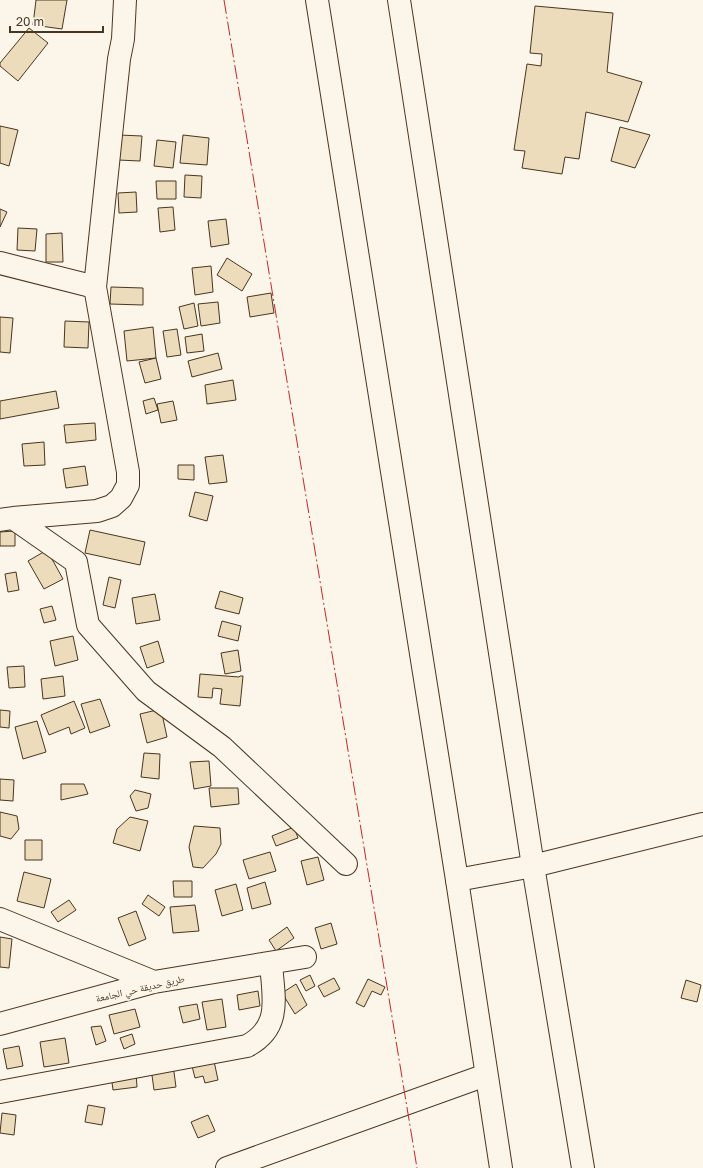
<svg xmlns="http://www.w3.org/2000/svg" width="703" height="1168" viewBox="0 0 703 1168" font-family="'Golos Text','Noto Naskh Arabic',sans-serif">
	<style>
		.building { fill: #ecdcbc; stroke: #4a3520 }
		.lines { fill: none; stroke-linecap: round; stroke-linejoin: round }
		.minor-casing { stroke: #4a3520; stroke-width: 24 }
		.primary-casing { stroke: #4a3520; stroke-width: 24 }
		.minor { stroke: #fbf6e9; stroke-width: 22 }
		.primary { stroke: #fbf6e9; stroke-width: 22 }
		.power { stroke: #c62828; stroke-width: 1; stroke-dasharray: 14 3 2 3; stroke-linecap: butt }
		.labels { text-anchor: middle; stroke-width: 3; stroke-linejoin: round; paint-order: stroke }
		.street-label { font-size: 10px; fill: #4a3520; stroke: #fbf6e9 }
	</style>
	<rect width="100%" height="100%" fill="#fbf6e9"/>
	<path class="building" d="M36 0H67L62 29 33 25Z
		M535 6 613 13 607 72 642 82 628 122 586 112 579 159 565 157 562 174 522 168 525 151 514 150 527 64 541 66 542 54 530 53Z
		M29 28 48 43 18 81 0 66V63Z
		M0 126 18 130 9 166 0 163Z
		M620 127 650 135 635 168 611 161Z
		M119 135 142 136 140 161 118 160Z
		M183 135 209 138 207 165 180 163Z
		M157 140 176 142 173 168 154 166Z
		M185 175 202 176 201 198 184 197Z
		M156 181H176V199H157Z
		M136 192 137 212 119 213 118 193Z
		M173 207 175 230 160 232 158 208Z
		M0 209 7 212 0 227Z
		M226 219 229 244 211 247 208 221Z
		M18 228 37 229 35 251 17 250Z
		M62 233 63 262H46V234Z
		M227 258 252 274 242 291 217 275Z
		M211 266 213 292 195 295 192 268Z
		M111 287 143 288V305L110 304Z
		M271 293 274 313 250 317 247 297Z
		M218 302 220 323 201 326 198 304Z
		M194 303 198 326 184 329 179 307Z
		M0 317 13 318 10 353 0 352Z
		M65 321 89 322 88 348 64 347Z
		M153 327 156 358 127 361 124 331Z
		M177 329 181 355 167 357 163 331Z
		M202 334 204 351 187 353 185 337Z
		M218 353 222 369 192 377 188 361Z
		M156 358 161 379 145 383 139 362Z
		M233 380 236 400 207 404 205 385Z
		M56 391 59 408 0 419V401Z
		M154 398 158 410 146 414 143 401Z
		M173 401 177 420 161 423 157 404Z
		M95 423 96 440 66 443 64 425Z
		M44 442 45 465 24 466 22 444Z
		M223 455 227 482 209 484 205 457Z
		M178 465H194V480L178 479Z
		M85 466 88 485 66 488 63 469Z
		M195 492 213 496 207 521 189 516Z
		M90 530 145 542 140 565 85 553Z
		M15 531V546H0V532Z
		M47 550 63 579 44 589 28 561Z
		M16 572 19 590 8 592 5 574Z
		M109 577 121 580 115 608 103 605Z
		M220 591 243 598 239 614 215 608Z
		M155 594 160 620 136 624 132 598Z
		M52 606 56 620 44 623 40 609Z
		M222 621 241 626 238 641 218 636Z
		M73 636 78 660 55 666 50 641Z
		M158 641 164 662 147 668 140 647Z
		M238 650 241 671 225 674 221 653Z
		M24 666 25 687 9 688 7 667Z
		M200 674 239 677 240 676H243L240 706 220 704 222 689 213 688 212 698 198 697Z
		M63 676 65 696 43 699 41 679Z
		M100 699 110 726 90 733 81 704Z
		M74 701 85 728 71 734 69 727 49 735 41 715Z
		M161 709 167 737 147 743 140 714Z
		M0 710 10 711 9 728 0 727Z
		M37 721 46 752 23 759 15 727Z
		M144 753 160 754 159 779 141 777Z
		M209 761 211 786 194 789 190 762Z
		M0 779 14 780 13 801 0 800Z
		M61 784H84L88 794 61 800Z
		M209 788H238L239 804 211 807Z
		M135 790 151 794 148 808 136 811 130 796Z
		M0 812 17 816 19 829 11 839 0 836Z
		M130 817 148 821 140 851 113 843 117 829Z
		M194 826 220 828 221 844 216 854 203 868 193 867 189 847Z
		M294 827 298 838 276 846 272 836Z
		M25 840H42V860H25Z
		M270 852 276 871 249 879 243 860Z
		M318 857 324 880 307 885 301 861Z
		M24 872 51 879 44 908 17 901Z
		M173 881H192V897H174Z
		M265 882 271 904 252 909 247 888Z
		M236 884 243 910 222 916 215 890Z
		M148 895 165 907 159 916 142 904Z
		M69 900 76 910 58 922 51 912Z
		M195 905 199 931 173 933 170 907Z
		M136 911 146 939 129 946 118 918Z
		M331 923 337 944 321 949 315 928Z
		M287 927 294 938 276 951 269 940Z
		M0 937 12 939 9 968 0 967Z
		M310 975 315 986 306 991 300 980Z
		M334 978 340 989 324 997 318 986Z
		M368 979 385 987 381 995 372 991 364 1007 356 1003Z
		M686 980 701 985 697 1002 681 998Z
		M296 984 307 1005 295 1014 282 993Z
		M258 991 260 1006 239 1010 237 995Z
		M222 999 226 1027 207 1030 202 1002Z
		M197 1004 200 1019 183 1023 179 1007Z
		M135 1009 140 1027 114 1034 109 1015Z
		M101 1026 106 1041 96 1045 91 1027Z
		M132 1034 135 1044 124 1049 120 1038Z
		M65 1038 69 1063 44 1067 40 1042Z
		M19 1046 23 1066 7 1069 3 1049Z
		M214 1061 218 1080 205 1083 203 1076 195 1078 192 1066Z
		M173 1065 176 1087 154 1090 151 1068Z
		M136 1073 137 1087 113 1090 111 1075Z
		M88 1105 105 1108 102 1125 85 1122Z
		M2 1113 16 1115 14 1135 0 1133Z
		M208 1115 215 1131 198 1138 191 1122Z"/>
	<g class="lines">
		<defs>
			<path id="minor" d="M0 263 95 287
				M13 518 76 562 88 625 146 691 222 747 346 864
				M0 520 13 518 97 511 112 506 121 498 128 485V472L95 287 119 59 123 39 125 0
				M457 880 533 866 703 824
				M0 919 154 982
				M0 1024 154 982 305 957
				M0 1092 247 1046C283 1027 273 996 271 963
				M227 1168 486 1075"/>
			<path id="primary" d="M317 0 457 880 501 1168
				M399 0 533 866 583 1168"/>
		</defs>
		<use href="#minor" class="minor-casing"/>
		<use href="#primary" class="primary-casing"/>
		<use href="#minor" class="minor"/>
		<use href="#primary" class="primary"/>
		<path class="power" d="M224 0 417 1168"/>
	</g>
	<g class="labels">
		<g class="street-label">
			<text transform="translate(140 988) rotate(-13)" y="4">طريق حديقة حي الجامعة</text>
		</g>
	</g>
	<path d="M10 26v6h93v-6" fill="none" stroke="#4a3520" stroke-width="2"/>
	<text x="16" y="26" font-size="12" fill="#4a3520" stroke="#fbf6e9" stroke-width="3" paint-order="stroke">20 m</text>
</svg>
